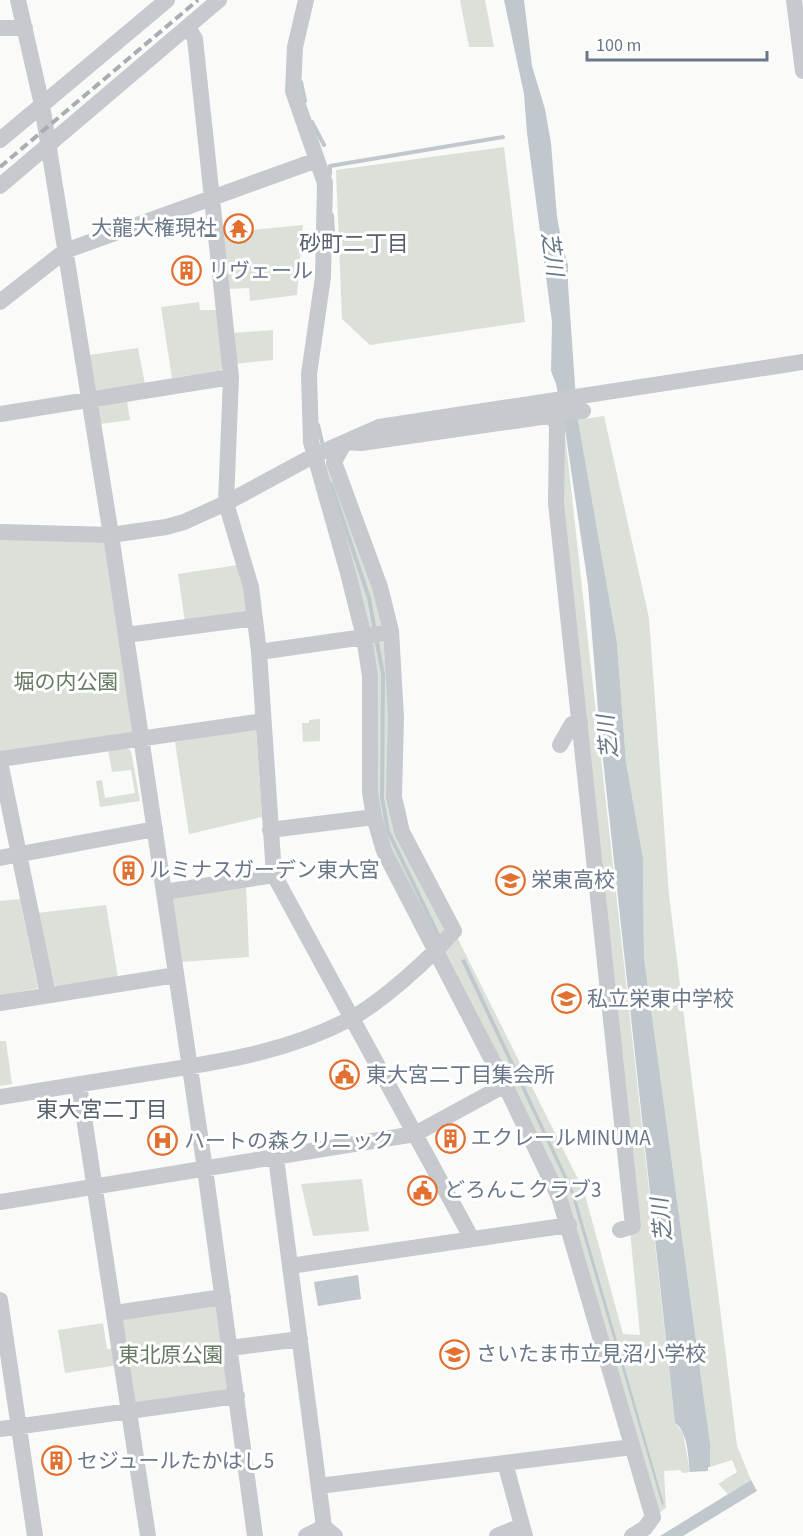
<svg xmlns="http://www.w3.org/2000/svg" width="803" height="1536" viewBox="0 0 803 1536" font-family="'Source Sans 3','Noto Sans JP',sans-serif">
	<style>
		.green { fill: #dbe1d9 }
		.water { fill: #c0c8ce }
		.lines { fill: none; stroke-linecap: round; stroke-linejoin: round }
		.stream { stroke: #c0c8ce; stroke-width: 4 }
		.minor { stroke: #c6c9cd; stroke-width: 16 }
		.rail { stroke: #a8adb4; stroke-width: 4; stroke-dasharray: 9 4.5; stroke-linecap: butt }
		.labels { text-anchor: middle; stroke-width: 6; stroke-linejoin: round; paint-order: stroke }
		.poi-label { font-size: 21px; fill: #697788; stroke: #fff; text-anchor: start }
		.park-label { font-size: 21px; fill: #667a64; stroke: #fff }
		.neighbourhood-label { font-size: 22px; fill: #57616d; stroke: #fff }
		.water-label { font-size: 22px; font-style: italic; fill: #667783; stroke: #fff }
	</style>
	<rect width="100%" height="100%" fill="#fafaf8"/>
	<path class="green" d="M460 0H485L494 47H469Z
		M504 147 525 322 370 345 342 319 336 170Z
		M303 225 297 295 250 301 249 288 227 289 222 233Z
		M199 302 200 310H218L223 367 220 371 172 378 161 307Z
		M273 330V360L234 364 233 333Z
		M138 348 145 384 95 391 89 355Z
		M127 401 130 420 100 424 96 407 100 404Z
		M604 416 649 618 669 895 737 1446 751 1480 728 1494 718 1484 737 1472 732 1460 710 1467V1443L644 957 643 858 626 762 617 643 578 420Z
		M564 425 675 1423 683 1433 690 1472 683 1473 680 1470 664 1471 666 1508 653 1517 569 1225 442 952 457 937 584 1191 623 1334 640 1335 559 494Z
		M334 462 380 587 394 797 454 931 436 951 374 817 370 676 317 468Z
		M0 532 111 535 141 739 0 759Z
		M238 565 249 613 185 622 178 574Z
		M320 719V741L303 742 302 723H309V720Z
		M256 728 262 817 189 834 175 742Z
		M126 747 131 751 140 801 100 807 96 781 102 780 105 798 135 793 131 770 112 772 108 750Z
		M246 886 249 957 181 962 170 901 174 896Z
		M20 899 38 988 0 996V901Z
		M106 905 118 978 56 986 51 983 37 913Z
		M0 1041H6L12 1084 0 1086Z
		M362 1179 369 1231 313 1236 301 1184Z
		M223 1297 237 1396 130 1411 115 1313Z
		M103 1323 107 1349 116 1348 119 1365 65 1373 58 1330Z"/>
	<path class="water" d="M504 0H524L532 66 545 109 551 143 557 217 563 248 568 265V284L577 414 617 643 626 762 643 858 644 957 710 1443V1467H708V1471L690 1472C688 1457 688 1432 675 1423L599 723 588 585 566 436 556 384 551 371 552 322 527 133 524 94Z
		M465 959 574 1192 664 1504 662 1505 571 1193 461 960Z
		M358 1275 361 1299 318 1306 314 1282Z
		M751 1480 757 1491 683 1536H660Z"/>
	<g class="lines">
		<path class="stream" d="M301 82 305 101
			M312 122 324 145
			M330 174V166L503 137
			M332 215 334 253
			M318 425 322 442
			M331 484 369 598 375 631
			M376 638 383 674 382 798 388 831 439 937"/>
		<path class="minor" d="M18 0 42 105 111 535 205 1169 255 1536
			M306 0 295 47 293 91 325 183 323 277 309 374 311 442 348 573 364 637 370 676V792L374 817 384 851 505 1085 559 1197 653 1517 645 1528 632 1536
			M794 0 803 71
			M188 27 195 39 231 377 226 503 251 587 259 652 274 875 472 1239
			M0 28H25
			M0 140 167 0
			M0 186 219 0
			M0 302 65 251 317 160
			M0 414 231 377
			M555 415 557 428 556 503 633 1226 620 1230
			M0 532 111 535 166 527 184 522 226 503 313 456 379 427 803 362
			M126 635 255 618
			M259 652 364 637 391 631
			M560 745 572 724 580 722
			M0 759 263 721
			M0 762 48 995
			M270 830 374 817
			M0 858 155 829
			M164 892 274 875
			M0 1003 176 975
			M79 1085 148 1536
			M0 1097C54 1088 108 1080 162 1071 229 1060 289 1051 350 1019 383 1001 429 959 454 931L402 832 394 797 396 717 391 631 380 587 334 462 345 442 361 443 583 411
			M276 1158 324 1527 335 1536
			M0 1202 415 1134 505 1085
			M290 1266 569 1225
			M0 1300 35 1536
			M115 1313 223 1297
			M230 1348 300 1339
			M0 1429 237 1396
			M505 1463 525 1536
			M319 1486 632 1447
			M306 1536 324 1527
			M497 1536 521 1526"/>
		<path class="rail" d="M0 167 198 0"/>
	</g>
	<defs>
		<symbol id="temple-ring" viewBox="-11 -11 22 22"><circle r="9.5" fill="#fff" stroke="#e17031" stroke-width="1.5"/><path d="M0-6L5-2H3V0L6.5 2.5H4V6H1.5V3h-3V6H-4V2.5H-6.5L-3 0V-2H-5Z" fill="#e17031"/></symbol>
		<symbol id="building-ring" viewBox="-11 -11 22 22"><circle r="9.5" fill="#fff" stroke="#e17031" stroke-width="1.5"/><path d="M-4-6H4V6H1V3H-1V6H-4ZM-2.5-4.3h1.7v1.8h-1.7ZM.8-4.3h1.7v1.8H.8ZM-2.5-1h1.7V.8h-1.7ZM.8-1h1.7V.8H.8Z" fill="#e17031"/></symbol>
		<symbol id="school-ring" viewBox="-11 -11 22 22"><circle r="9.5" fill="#fff" stroke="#e17031" stroke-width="1.5"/><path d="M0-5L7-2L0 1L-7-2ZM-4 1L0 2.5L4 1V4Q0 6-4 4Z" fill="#e17031"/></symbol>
		<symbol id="civic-ring" viewBox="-11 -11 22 22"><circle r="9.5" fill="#fff" stroke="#e17031" stroke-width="1.5"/><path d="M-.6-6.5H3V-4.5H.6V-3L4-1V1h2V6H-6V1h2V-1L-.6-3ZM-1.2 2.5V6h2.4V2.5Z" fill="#e17031"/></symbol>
		<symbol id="hospital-ring" viewBox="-11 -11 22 22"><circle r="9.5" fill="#fff" stroke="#e17031" stroke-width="1.5"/><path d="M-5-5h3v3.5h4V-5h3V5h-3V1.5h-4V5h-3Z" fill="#e17031"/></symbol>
	</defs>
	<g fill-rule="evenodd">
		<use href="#temple-ring" x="222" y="212" width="33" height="33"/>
		<use href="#building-ring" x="170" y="254" width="33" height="33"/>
		<use href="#building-ring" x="112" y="854" width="33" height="33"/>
		<use href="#school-ring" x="494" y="864" width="33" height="33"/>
		<use href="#school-ring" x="550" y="982" width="33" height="33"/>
		<use href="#civic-ring" x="328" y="1058" width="33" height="33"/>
		<use href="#building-ring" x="434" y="1122" width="33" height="33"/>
		<use href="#hospital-ring" x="146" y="1124" width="33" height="33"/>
		<use href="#civic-ring" x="406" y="1174" width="33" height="33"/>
		<use href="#school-ring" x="438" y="1338" width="33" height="33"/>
		<use href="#building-ring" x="40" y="1444" width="33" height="33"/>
	</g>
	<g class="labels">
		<g class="poi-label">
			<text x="217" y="235" text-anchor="end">大龍大権現社</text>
			<text x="208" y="278">リヴェール</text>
			<text x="149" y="877">ルミナスガーデン東大宮</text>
			<text x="531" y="887">栄東高校</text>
			<text x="587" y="1006">私立栄東中学校</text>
			<text x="366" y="1082">東大宮二丁目集会所</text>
			<text x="471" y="1145">エクレールMINUMA</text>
			<text x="184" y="1148">ハートの森クリニック</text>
			<text x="444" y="1197">どろんこクラブ3</text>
			<text x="476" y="1361">さいたま市立見沼小学校</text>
			<text x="77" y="1468">セジュールたかはし5</text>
		</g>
		<g class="park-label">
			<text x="66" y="689">堀の内公園</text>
			<text x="171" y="1362">東北原公園</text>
		</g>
		<g class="neighbourhood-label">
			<text x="354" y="251">砂町二丁目</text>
			<text x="102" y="1117">東大宮二丁目</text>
		</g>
		<g class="water-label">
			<text transform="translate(553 254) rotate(82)" y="8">芝川</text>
			<text transform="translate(607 737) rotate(-96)" y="8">芝川</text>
			<text transform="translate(661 1220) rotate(-96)" y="8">芝川</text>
		</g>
	</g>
	<path d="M587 51v9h180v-9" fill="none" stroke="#697788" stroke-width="3"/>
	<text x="596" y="51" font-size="18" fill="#697788" stroke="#ffffff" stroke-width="4.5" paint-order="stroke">100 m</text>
</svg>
